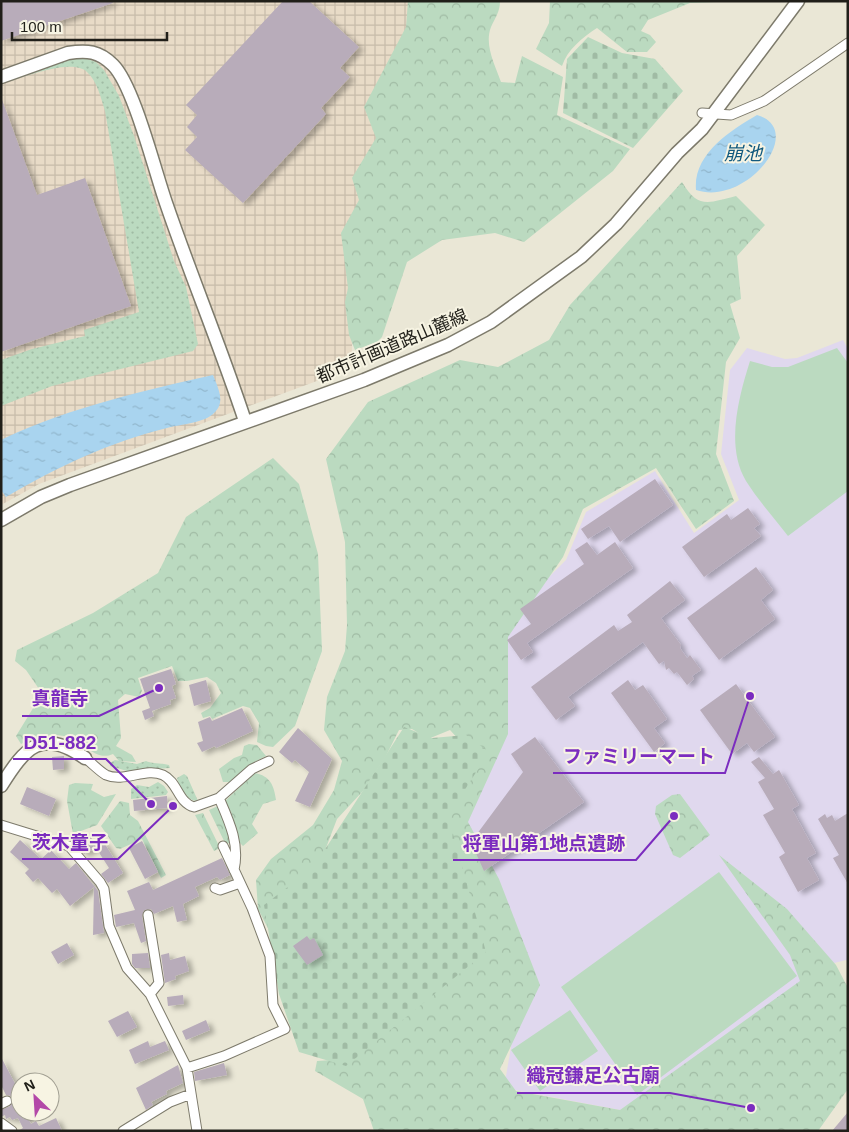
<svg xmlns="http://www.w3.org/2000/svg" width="849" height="1132" font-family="Helvetica,'Noto Sans JP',sans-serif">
  <defs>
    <pattern id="industrial-grid" width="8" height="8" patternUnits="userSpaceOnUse" patternTransform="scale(1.25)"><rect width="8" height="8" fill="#e8dbc7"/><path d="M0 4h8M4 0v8" fill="none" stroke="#c7bcaa"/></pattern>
    <pattern id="green-dots" width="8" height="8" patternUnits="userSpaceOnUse" patternTransform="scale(1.25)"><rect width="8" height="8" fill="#bbdac0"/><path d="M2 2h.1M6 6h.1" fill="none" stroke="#a0bba4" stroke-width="1.8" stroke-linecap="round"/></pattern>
    <pattern id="forest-crowns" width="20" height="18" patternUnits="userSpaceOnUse" patternTransform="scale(1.25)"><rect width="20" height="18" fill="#bbdac0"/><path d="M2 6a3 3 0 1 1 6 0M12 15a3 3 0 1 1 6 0" fill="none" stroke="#a0bba4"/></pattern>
    <pattern id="cemetery-stones" width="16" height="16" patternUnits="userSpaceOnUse" patternTransform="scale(1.25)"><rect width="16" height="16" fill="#bbdac0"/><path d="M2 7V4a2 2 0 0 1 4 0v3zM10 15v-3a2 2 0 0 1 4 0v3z" fill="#a0bba4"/></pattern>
    <pattern id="water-ripples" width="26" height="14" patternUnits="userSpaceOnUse" patternTransform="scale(1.25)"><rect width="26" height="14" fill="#a9d4ef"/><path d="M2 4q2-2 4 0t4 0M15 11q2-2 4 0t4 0" fill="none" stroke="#91b6cc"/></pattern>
    <filter id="shadow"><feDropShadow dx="5" dy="3" stdDeviation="2.5" flood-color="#0004"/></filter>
  </defs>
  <rect width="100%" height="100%" fill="#eae7d6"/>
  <path fill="url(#industrial-grid)" d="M1 1H434L352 267V368L39 484 1 505Z"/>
  <path fill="#e0d8ee" d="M843 340 848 349V962L846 960 834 963 646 1115 504 1088 524 970 458 820 499 627 566 560 586 512 655 471 694 533 739 500 721 454 730 370 747 348 785 359 797 358Z"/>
  <path fill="url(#green-dots)" d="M70 56 85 58 96 62 104 70 119 96 134 136 174 261 186 287 198 344 193 351 52 386 1 406V360L32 349 85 336 84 330 139 312 105 111C101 98 97 81 87 72 71 57 20 79 1 84V80Z
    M115 760 137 764 146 761C152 764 162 763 169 765L170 768 127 771 110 766V763Z
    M184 774 187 776 198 801C186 801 180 789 177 778Z
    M158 782 164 786 168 792 166 795 131 799V789L137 785 149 787Z"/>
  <path fill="url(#forest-crowns)" d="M408 1H500C500 12 495 18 491 27 484 45 495 65 501 82L515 83 522 56 563 77 557 115 630 149 613 171 524 242 495 233 442 240 407 262 382 337 377 342 355 350 349 335 345 302 348 288 341 233 359 200 352 178 376 138 364 107 406 27Z
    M550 1H742L690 3 648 20 641 31 650 35 656 42 647 52H627L597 28C583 37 567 50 562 66L536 49 549 23Z
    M682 182C698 209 708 203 736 196L765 225 737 256 741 299 730 304 740 338 726 362 716 454 734 501 696 529 656 468 583 509 563 557 508 637V734L468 822 499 879 540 985 500 1069 516 1091 620 1110 800 981 790 955 719 855 787 909 836 965 848 988V1089L818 1131H374L363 1099 315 1071 317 1061 347 1059 436 817 470 752 450 730 428 739 412 729 399 730 386 756 363 791 337 819 324 853 273 938 258 909 256 880 271 859 313 825 334 790 342 761 324 730 327 697 345 651 347 625 345 542 326 459 368 402 460 360 498 367 549 340 570 305Z
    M273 458 299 484 318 554 322 651 295 726 273 747 266 746 257 742 259 723 250 708 243 706 212 719 210 716 203 718 201 713 210 708 221 693 216 683 207 677 187 681H178L172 666 138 678 142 691 139 697 125 694 118 700 121 738 116 746 132 755 136 762 119 761 113 754C96 762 84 742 67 737 51 732 36 737 21 744L16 736 35 705 39 689 26 670 15 661 17 650 93 613 158 573 186 517Z
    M249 744 257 745 266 756 249 765 230 782H223L219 769 234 758 242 755 244 746Z
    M255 773C270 776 274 785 276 800L263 804 252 824 258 833 243 846 240 843 231 812 224 802Z
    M75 783 93 784 91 790 104 797 116 794 97 825 73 834 67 801 69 785Z
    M680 794 710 835 680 858 673 855 655 814 656 806 672 795Z
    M120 801 129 803 130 815 138 821 166 875 161 878 142 839 120 849 116 848 101 826Z
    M218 806 226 823 230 842 226 845 209 810Z
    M203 813 220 848 214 851 195 815Z"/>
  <path fill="url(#cemetery-stones)" d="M588 37 622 53 655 59 683 91 633 148 563 113 567 59Z
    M404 727 432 738 466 735 489 752 448 816 486 952 346 1066 299 1052 279 994 264 905 313 868Z"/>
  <path fill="#bbdac0" d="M837 348 848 363V491L788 536C774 518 758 500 746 481 725 446 739 396 750 361L772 367H788Z
    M719 872 797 976 637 1095 561 987Z
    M570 1010 598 1051 540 1091 511 1050Z"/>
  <path fill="url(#water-ripples)" d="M757 115C807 129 747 207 696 190 693 154 730 131 757 115Z
    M213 375C218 388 226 402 214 413 205 423 181 424 167 428 110 442 57 467 6 497L1 490V440L5 438C72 407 142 391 213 375Z"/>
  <path fill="#b8acba" filter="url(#shadow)" d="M1 1H112L113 3 1 41Z
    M283 1H309L359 47 340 68 350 77 321 108 326 114 243 203 185 150 197 137 187 127 197 115 186 105Z
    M1 97 37 195 85 178 131 306 1 352Z
    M655 479 673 505 620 542 609 526 588 539 581 529Z
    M748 508 760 524 754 528 761 536 704 577 682 547 727 514 731 520Z
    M587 542 597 555 615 542 633 568 527 643 533 652 521 660 507 640 531 624 520 609 584 564 575 550Z
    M756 567 773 590 761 600 775 619 719 660 687 618Z
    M670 581 685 600 661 618 681 645 680 648 687 658 690 655 701 670 692 676 694 679 687 685 677 672 674 674 669 668 666 670 664 661 659 664 643 642 568 697 575 706 556 720 531 687 614 625 618 631 632 622 627 615Z
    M171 669 176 684 172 686 176 698 170 700 171 704 152 711 154 716 145 720 142 711 150 708 140 679Z
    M206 680 211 701 194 706 189 685Z
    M628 680 635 690 643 685 667 719 654 728 665 743 654 752 611 693Z
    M736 684 775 737 754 752 747 743 732 754 700 710Z
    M242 708 253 731 216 748 215 746 202 752 197 743 203 741 198 722 210 717 212 721Z
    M298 728 332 759 310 807 295 801 309 772 295 760 292 763 279 752Z
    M535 737 584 802 484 871 471 842 523 772 511 754Z
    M64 756V769L53 770 52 757Z
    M759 757 773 774 779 770 799 805 792 809 816 853 807 858 819 880 798 892 779 857 785 853 763 815 774 809 758 782 765 778 751 762Z
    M27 787 56 799 49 816 20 804Z
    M167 796 168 808 134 811 133 800Z
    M848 813V884L833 858 839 855 818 819 825 814 827 818 832 815 835 821Z
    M82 834 85 840 91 837 96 846 103 841 123 873 108 883 101 874 109 868 96 848 84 854 80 849 74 838Z
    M20 840 41 859 51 850 69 869 76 863 98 891 104 933 93 935 94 887 70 906 57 889 52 893 38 878 33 882 25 873 29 869 10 852Z
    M142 841 158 872 145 879 129 848Z
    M222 858 230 875 220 880 217 877 195 887 199 896 183 904 187 920 177 922 173 906 154 914 151 909 144 910 142 916 146 941 141 943 134 923 116 927 114 915 135 910 127 891 149 882 153 890Z
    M307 936 310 940 314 938 323 955 307 965 293 946Z
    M67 943 74 955 58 964 51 952Z
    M148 953 150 968H135L132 964V954Z
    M169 953 170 960 185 956 189 971 175 976 176 979 165 983 161 955Z
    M183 995 184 1004 168 1006 167 997Z
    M128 1011 137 1027 117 1037 108 1021Z
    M206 1020 210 1030 186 1040 182 1031Z
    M148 1041 150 1047 165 1041 169 1050 135 1064 129 1050Z
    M1 1057 20 1093V1112H25L31 1124 36 1121 39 1126 56 1118 62 1131H18L23 1128 18 1118 12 1120 10 1117 6 1119 5 1115 1 1117V1110L10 1106 13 1101 11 1096 6 1095 1 1085Z
    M224 1063 227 1075 195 1081 194 1072Z
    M178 1065 183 1083 166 1091 167 1094 151 1102 153 1105 146 1110 136 1088Z
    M848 1112V1131H832Z"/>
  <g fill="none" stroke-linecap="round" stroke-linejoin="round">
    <defs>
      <path id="street" d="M702 113 731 115 764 101 848 43
        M85 758C92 763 99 771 106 775 124 783 146 767 163 775 178 782 178 803 194 807L219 798 252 769 269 761
        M219 798C229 821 240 844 234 870
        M1 825 69 846 100 882 104 889 109 926 127 968 150 994 187 1068 197 1131
        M215 888 220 890 240 883
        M148 915 159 983 150 994
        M187 1068 224 1056 285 1029 273 1005 270 956 252 908 223 846
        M1 1104 7 1101
        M1 1123 12 1131
        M123 1131 170 1102 191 1094"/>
      <path id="secondary" d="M1 77 68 53C87 50 99 51 113 65 134 86 155 172 166 203 191 276 221 348 245 421
        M1 520 41 497 70 485 364 380 448 345 491 322 581 257 616 224 677 153 702 129 798 1
        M1 786C25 748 41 727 85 758"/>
    </defs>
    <use href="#street" stroke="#7d7a6b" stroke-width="11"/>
    <use href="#secondary" stroke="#7d7a6b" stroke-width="15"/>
    <use href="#street" stroke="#fff" stroke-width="9"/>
    <use href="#secondary" stroke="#fff" stroke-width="12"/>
  </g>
  <g text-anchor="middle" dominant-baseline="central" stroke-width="4" stroke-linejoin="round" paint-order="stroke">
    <g font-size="18" fill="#201f19" stroke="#f7f4e3">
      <text transform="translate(392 346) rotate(-23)">都市計画道路山麓線</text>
    </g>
    <g font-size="19" font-style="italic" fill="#125a7e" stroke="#f7f4e3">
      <text x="743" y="153">崩池</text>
    </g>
  </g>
  <path fill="none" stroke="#7b2cbf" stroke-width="2" d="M159 688L99 716H22M151 804L106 759H13M750 696L725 773H553M173 806L118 859H22M674 816L636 860H453M751 1108L670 1093H517"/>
  <g fill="#7b2cbf" stroke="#f7f4e3" stroke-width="2">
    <circle cx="159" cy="688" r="5"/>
    <circle cx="151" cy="804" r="5"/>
    <circle cx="750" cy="696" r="5"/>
    <circle cx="173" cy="806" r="5"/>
    <circle cx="674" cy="816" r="5"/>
    <circle cx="751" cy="1108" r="5"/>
  </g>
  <g font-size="19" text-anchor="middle" font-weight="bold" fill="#7b2cbf" stroke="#f7f4e3" stroke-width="4" stroke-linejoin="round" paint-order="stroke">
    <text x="60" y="705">真龍寺</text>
    <text x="60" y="749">D51-882</text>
    <text x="639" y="763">ファミリーマート</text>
    <text x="70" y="849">茨木童子</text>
    <text x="544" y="850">将軍山第1地点遺跡</text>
    <text x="593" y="1082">織冠鎌足公古廟</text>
  </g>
  <rect width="849" height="1132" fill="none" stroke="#201f19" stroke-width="5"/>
  <g transform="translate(35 1097) rotate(335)"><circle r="24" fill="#f7f4e3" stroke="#a19f92"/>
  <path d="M0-4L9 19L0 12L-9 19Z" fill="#b348a8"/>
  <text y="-8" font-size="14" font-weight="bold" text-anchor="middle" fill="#201f19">N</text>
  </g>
  <path d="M12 32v8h155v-8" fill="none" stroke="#201f19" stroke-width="2.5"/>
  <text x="20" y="32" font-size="15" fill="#201f19" stroke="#f7f4e3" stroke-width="4" paint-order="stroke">100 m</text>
</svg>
